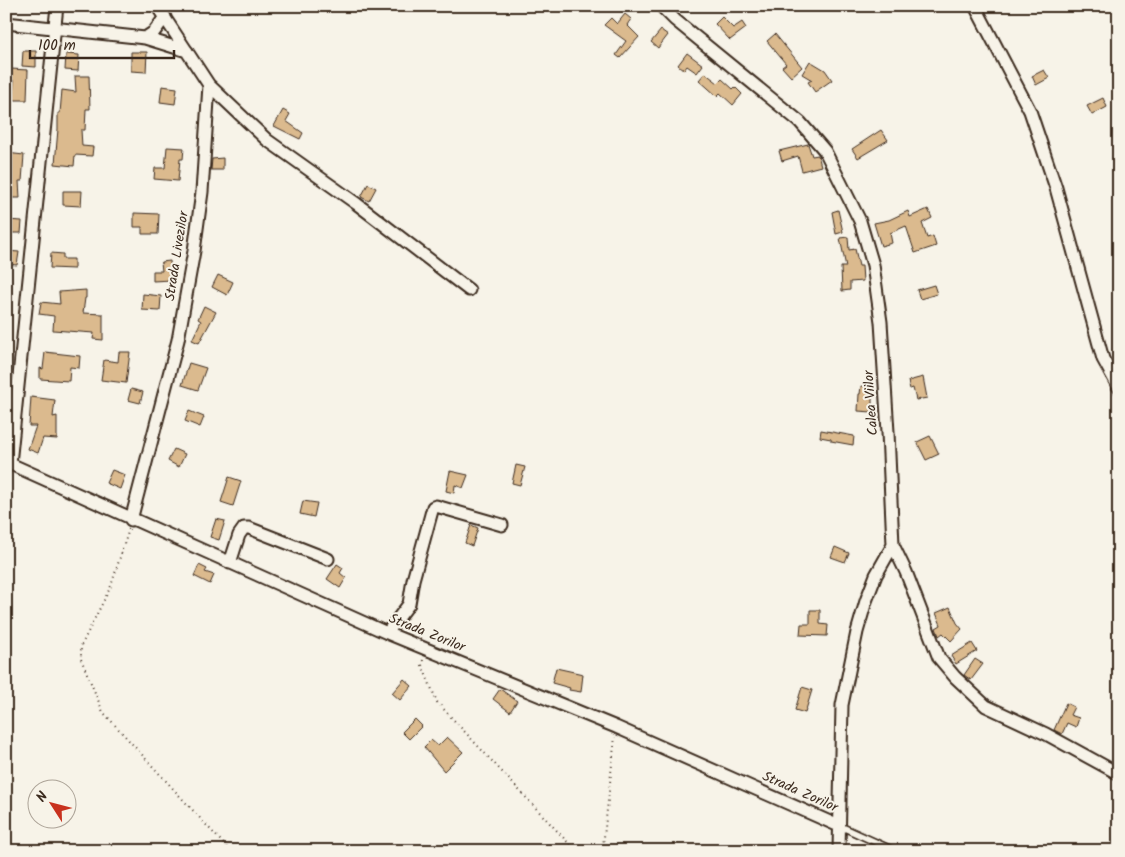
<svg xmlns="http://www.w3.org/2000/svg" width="1125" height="857" font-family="Kalam,sans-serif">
  <rect width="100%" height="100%" fill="#f7f3e8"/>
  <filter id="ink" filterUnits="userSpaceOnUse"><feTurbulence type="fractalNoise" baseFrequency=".02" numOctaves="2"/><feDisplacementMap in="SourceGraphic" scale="10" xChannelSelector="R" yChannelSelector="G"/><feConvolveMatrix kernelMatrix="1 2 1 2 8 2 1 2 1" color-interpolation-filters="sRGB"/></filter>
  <g filter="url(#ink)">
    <path fill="#dbba8e" stroke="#3b2a1e" d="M625 14 631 19 627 25 639 37 620 58 616 55 626 41 604 25 611 18 617 24Z
      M722 17 733 28 742 22 746 28 730 40 715 24Z
      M661 30 668 35 658 48 651 42Z
      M775 34 802 67 791 77 782 67 786 64 767 41Z
      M23 51H36V67L22 66Z
      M131 52H147L146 72 131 71Z
      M687 53 703 65 697 73 687 66 684 70 678 65Z
      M66 54 79 55 78 71 65 70Z
      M810 61 825 70 832 80 815 92 808 82 812 80 802 74Z
      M11 69 28 70 27 100H13L14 81H10Z
      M1044 70 1049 78 1036 85 1032 76Z
      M705 73 718 83 722 79 733 89 735 87 742 94 733 105 720 93 717 96 699 80Z
      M75 76H89L90 109H86L85 130H81L82 146 93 147 92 156 75 155 74 166 55 164 58 129V113H60L62 90 76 92Z
      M162 86 177 88 175 104 160 102Z
      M1103 98 1107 107 1092 115 1087 106Z
      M283 110 290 114 286 121 303 133 300 139 274 126Z
      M881 130 888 140 858 158 852 149Z
      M808 144 812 156 818 155 821 166 802 171 798 156 782 161 779 151Z
      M167 147 184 148 183 159H180L178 181 154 179 155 168H165Z
      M6 153 24 155 22 181H19L20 198H6Z
      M223 158V170H211L212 159Z
      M368 184 376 188 369 201 361 197Z
      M63 191H82L81 206 63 205Z
      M928 209 932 218 922 223 927 238 933 236 936 246 915 253 906 226 890 233 892 243 881 246 874 223 889 220 908 211 910 217Z
      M838 210 843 232 836 234 832 212Z
      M134 213 159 214 158 234H142V227H134Z
      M6 220 22 221 21 233H6Z
      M848 237 849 250 855 249 859 266H862L863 281 850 282V290L842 291 841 267H846L840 238Z
      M6 251 19 252 17 265 6 264Z
      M51 253 63 254V259H74V269L50 268Z
      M170 261 171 280 153 281V271H162L161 262Z
      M218 275 233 282 227 295 212 287Z
      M934 285 937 294 920 299 917 290Z
      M86 290V298H85L83 313 103 314V340L93 339 94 333 53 330 54 316 39 314 41 302 60 304 59 292Z
      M143 294 161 296 160 311 142 310Z
      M204 306 216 312 199 343 192 340 201 321 198 319Z
      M45 352 80 356 79 368 70 367 69 381 40 379V368L43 369Z
      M119 352H130L126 383 101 380 104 360 118 362Z
      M189 363 206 368 198 390 182 385Z
      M923 377 927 398 916 400 913 388 910 389 908 381Z
      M861 386 872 387V412L858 411 859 394H860Z
      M131 389 143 392 140 403 128 400Z
      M31 397 55 400 53 417 57 416V439L43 438 38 453 28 449 36 426H29Z
      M189 411 204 417 200 427 185 421Z
      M821 430 854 436 853 445 831 441V439L820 437Z
      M930 436 939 454 926 460 917 442Z
      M174 449 185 454 179 467 168 461Z
      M516 465 525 467 520 485 512 483Z
      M112 470 125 475 120 489 106 483Z
      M450 471 468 475 463 488 455 485 454 493 446 491Z
      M229 477 241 481 233 506 221 502Z
      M303 501 317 503 314 517 300 514Z
      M216 519 225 521 219 540 210 537Z
      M471 525 478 528 472 546 465 543Z
      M835 547 849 553 845 562 831 557Z
      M337 564 343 568 340 573 346 578 340 588 327 579Z
      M199 565 207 569 205 572 214 575 210 584 194 576Z
      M950 607 957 623 962 629 951 641 943 633 939 636 936 628 941 625 936 613Z
      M810 610H820V624L828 625 827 636 800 635 801 624H810Z
      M972 643 977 651 956 664 951 656Z
      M975 659 983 664 971 680 964 675Z
      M556 668 583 674 581 692 569 690 570 688 552 683Z
      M404 679 412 686 400 700 392 693Z
      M802 687 812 690 805 713 795 710Z
      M500 689 517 701 510 712 493 699Z
      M1066 703 1074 707 1070 715 1079 718 1076 727 1067 723 1062 734 1054 730Z
      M415 719 422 726 409 739 402 732Z
      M447 737 463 752 444 771 424 747 431 740 438 746Z"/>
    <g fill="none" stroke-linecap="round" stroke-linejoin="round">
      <defs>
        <path id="service" d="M840 826 895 851"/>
        <path id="minor" d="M661 6 675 20 800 122 825 151 860 221 873 265 881 322 888 432 893 545 906 572 939 658 955 677 986 706 1046 734 1119 774
          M975 6 1030 111 1056 188 1103 359 1119 388
          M6 23 145 38 187 51
          M145 38 154 32 165 17
          M209 85 267 140 357 204 469 290
          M6 462 387 633 616 727 839 826
          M10 464 57 6
          M131 520 178 340 194 251 202 192 209 85 157 6
          M230 563 239 535 244 528H249L328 559
          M387 633 409 604 413 580 433 507 436 506 502 525
          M839 851 842 705 857 632 866 601 876 575 893 545"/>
      </defs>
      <use href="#service" stroke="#3b2a1e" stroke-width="9"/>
      <use href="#minor" stroke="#3b2a1e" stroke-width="15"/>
      <path stroke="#3b2a1e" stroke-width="2" stroke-dasharray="1 4" stroke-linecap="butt" d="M129 529 111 586 81 646V659L103 712 230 851
        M423 660 422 665 437 702 573 848 580 851
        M601 851 603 846 615 737"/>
      <use href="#service" stroke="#f7f3e8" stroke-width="5.5"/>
      <use href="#minor" stroke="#f7f3e8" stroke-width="11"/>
    </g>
  </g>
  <g text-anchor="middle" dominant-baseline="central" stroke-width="4" stroke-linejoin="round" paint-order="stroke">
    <g font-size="14" fill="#3b2a1e" stroke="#f7f3e8">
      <text transform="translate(177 256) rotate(-81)">Strada Livezilor</text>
      <text transform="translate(871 403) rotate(-94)">Calea Viilor</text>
      <text transform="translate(427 633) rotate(22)">Strada Zorilor</text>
      <text transform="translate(800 792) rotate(24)">Strada Zorilor</text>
    </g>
  </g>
  <rect width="1125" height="857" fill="none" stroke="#f7f3e8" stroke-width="25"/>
  <rect x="12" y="12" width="1100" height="832" fill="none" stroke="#3b2a1e" stroke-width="2" filter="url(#ink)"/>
  <g transform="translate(52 804) rotate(306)"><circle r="24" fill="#f7f3e8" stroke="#aca397"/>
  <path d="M0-4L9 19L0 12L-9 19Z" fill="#c8321e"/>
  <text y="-8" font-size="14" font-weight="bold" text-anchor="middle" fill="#3b2a1e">N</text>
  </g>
  <path d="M30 50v8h144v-8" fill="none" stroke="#3b2a1e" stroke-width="2.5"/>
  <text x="38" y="50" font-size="15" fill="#3b2a1e" stroke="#f7f3e8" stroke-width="4" paint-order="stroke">100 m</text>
</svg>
